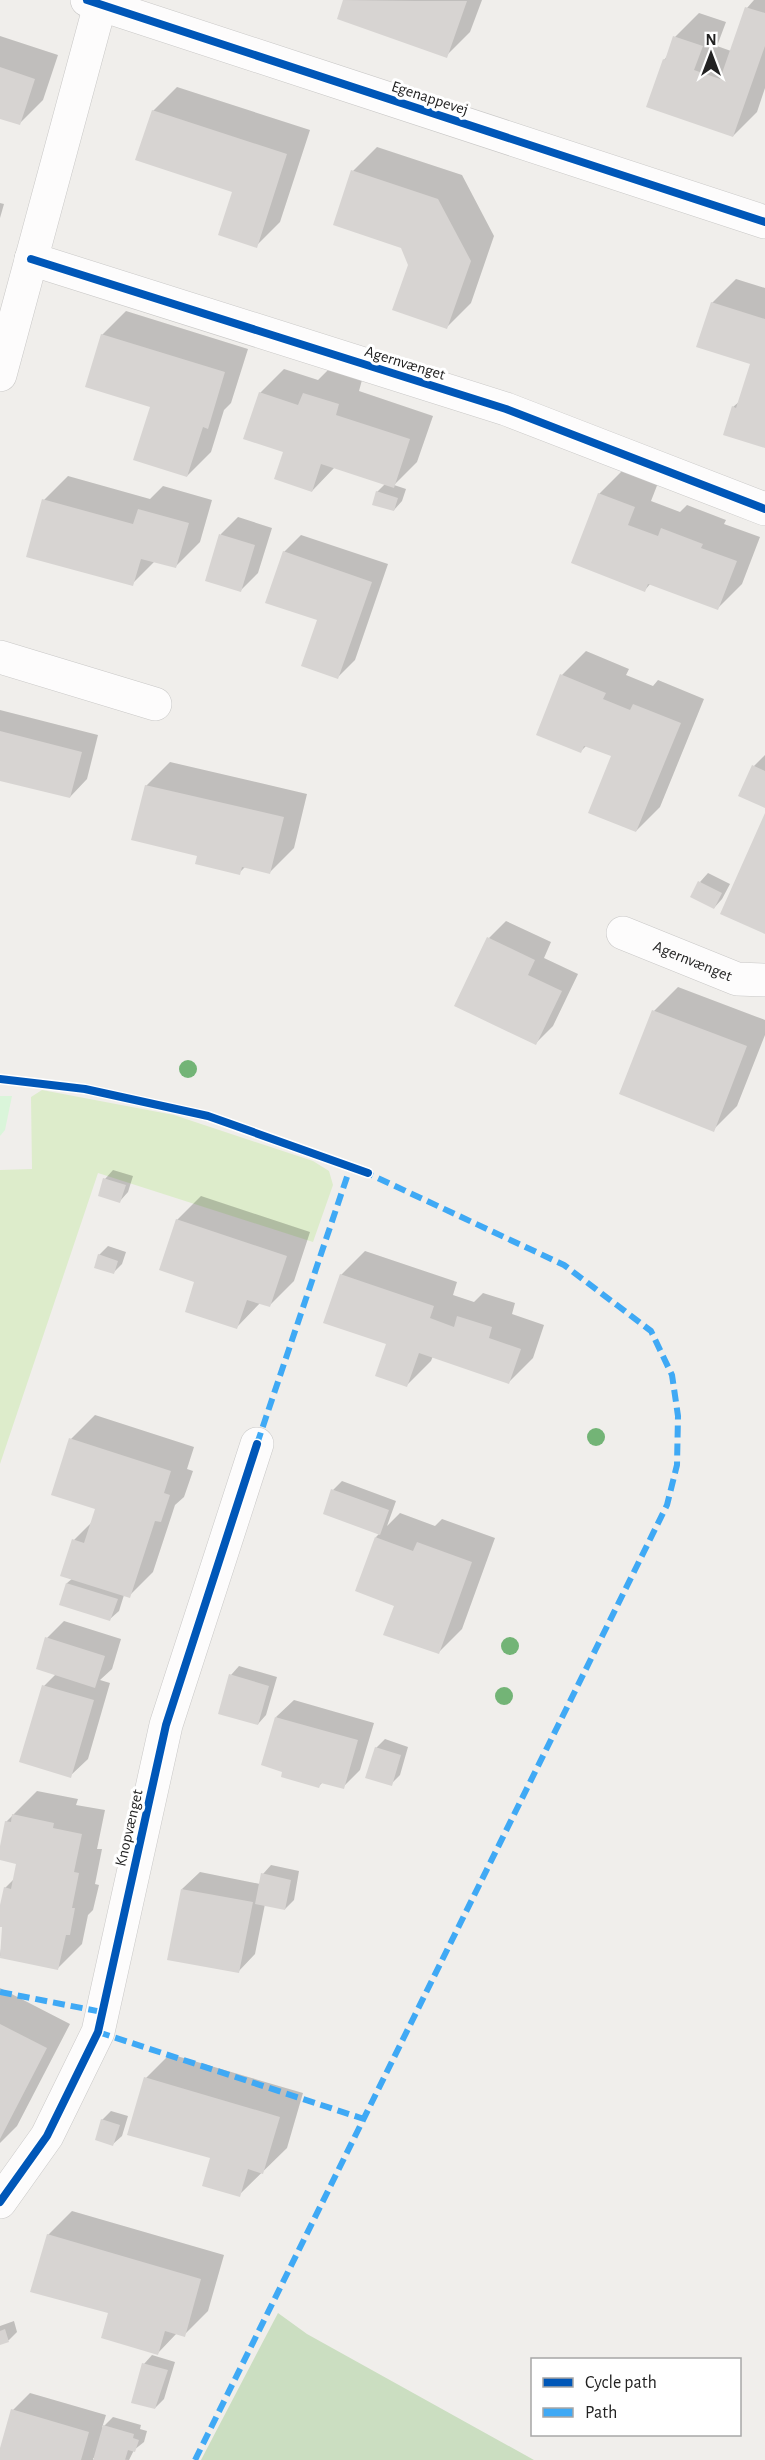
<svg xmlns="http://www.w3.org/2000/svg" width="765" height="2460" font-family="'Alegreya Sans',sans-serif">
  <rect width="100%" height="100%" fill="#f0eeeb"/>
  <path fill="#ddeccb" d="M42 1090 174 1115 313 1161 329 1171 333 1185 313 1242 98 1173 0 1464V1170L32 1169 31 1097Z"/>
  <path fill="#cbdec1" d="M278 2313 307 2334 534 2460H201Z"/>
  <path fill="#daf5da" d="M0 1096H12L5 1130 0 1136Z"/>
  <path fill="#0003" d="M345 0H482L470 32 446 56 338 18Z
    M754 0H765V88L757 112 733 136 664 60 668 55 675 37 699 13 726 22 717 46 731 51 747 8Z
    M0 36 58 55 43 100 19 124 0 117Z
    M177 87 310 130 280 222 256 246 234 191 153 111Z
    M377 147 462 175 494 236 471 303 447 327 409 265 402 247 353 171Z
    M0 203 4 204 0 218Z
    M736 279 765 288V447L733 407 740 401 752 363 712 303Z
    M126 311 248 349 231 403 224 410 211 452 187 476 152 406 102 335Z
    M284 369 318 380 328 370 362 380 359 391 433 416 417 462 394 485 406 489 402 501 394 510 377 492 386 483 335 467 312 491 285 451 260 393Z
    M623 470 658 483 651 501 680 512 687 505 726 520 724 524 760 537 742 584 718 608 651 583 645 590 599 494Z
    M68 476 150 499 163 486 212 500 200 542 176 566 155 561 132 584 44 500Z
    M238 517 272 528 258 573 241 590 207 580 221 534Z
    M301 535 388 564 355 660 338 677 319 619 284 552Z
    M586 651 629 669 626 675 653 686 658 680 704 699 660 807 636 831 613 756 587 745 581 751 562 675Z
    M0 710 98 735 87 779 70 797 0 780Z
    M765 755V806L754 766Z
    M170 762 307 794 294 848 270 872 246 866 239 873 199 855 146 786Z
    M708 873 730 884 722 899 714 908 700 882Z
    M506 921 551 942 544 958 578 974 553 1026 536 1043 489 938Z
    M678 987 765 1020V1035L737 1106 713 1130 621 1094 654 1011Z
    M113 1170 133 1176 128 1192 120 1201 105 1179Z
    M201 1196 310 1232 294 1281 270 1305 261 1302 237 1327 196 1281 177 1220Z
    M108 1246 126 1252 122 1264 113 1273 99 1255Z
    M365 1251 457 1282 453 1295 474 1302 483 1293 515 1303 512 1314 544 1325 533 1358 509 1382 433 1356 431 1361 407 1385 388 1343 341 1275Z
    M95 1415 194 1447 187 1469 193 1471 184 1497 175 1505 153 1572 129 1596 124 1595 119 1611 110 1619 61 1604 67 1583 73 1578 74 1540 93 1521 97 1508 71 1439Z
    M342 1481 396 1501 387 1526 400 1513 435 1526 442 1519 495 1538 462 1629 438 1653 396 1605 376 1537 380 1533 333 1490Z
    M64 1621 121 1639 112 1669 100 1680 110 1683 88 1759 70 1776 44 1686 56 1674 47 1638Z
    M239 1666 277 1677 266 1715 258 1724 231 1675Z
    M294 1700 374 1723 360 1770 343 1787 323 1782 319 1786 276 1717Z
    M385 1739 408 1747 400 1775 391 1784 376 1748Z
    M37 1791 78 1799 76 1805 105 1810 97 1849H102L95 1884 99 1885 93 1910 88 1915 82 1944 58 1968 0 1956 4 1926 0 1925V1912L5 1888 14 1879 17 1862 0 1859 6 1822Z
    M271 1865 299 1871 294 1900 285 1909 265 1904 255 1954 238 1972 182 1889 200 1872 260 1884 263 1874Z
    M0 1988 70 2024 17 2126 0 2143Z
    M170 2054 303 2093 287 2148 239 2195 212 2157 146 2078Z
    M111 2111 128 2116 122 2136 113 2144 102 2120Z
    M72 2211 224 2255 208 2311 184 2335 177 2333 158 2353 110 2312 48 2235Z
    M14 2321 17 2332 9 2340 0 2343V2326Z
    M152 2355 175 2362 164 2399 155 2408 144 2364Z
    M30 2393 106 2415 102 2428 113 2417 141 2425 140 2429 147 2431 144 2442 134 2450 129 2460 93 2458V2460H0L13 2410Z"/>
  <path fill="#d7d4d2" d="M343 0 415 1H467L447 58 337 19Z
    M745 7 765 13V46L733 137 646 107 663 59 665 60 673 36 703 46 694 70 720 79Z
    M0 67 35 79 20 125 0 119Z
    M152 110 287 154 257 248 218 235 232 192 135 160Z
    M351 170 438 199 471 261 447 329 392 310 408 265 401 248 333 225Z
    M711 302 765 319V448L723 435 732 406 736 408 750 364 696 347Z
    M101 334 225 372 208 429 203 427 187 477 133 460 150 407 85 387Z
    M259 392 298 405 303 393 339 404 336 415 410 439 394 488 321 464 312 492 274 479 283 452 243 439Z
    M376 491 398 498 394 511 372 505Z
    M598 493 635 507 628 525 658 536 661 528 703 544 701 548 737 561 718 610 648 584 645 592 571 563Z
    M42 499 133 524 138 509 189 523 176 568 141 559 133 586 26 557Z
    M219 534 255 545 241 592 205 581Z
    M283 551 372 582 338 679 301 666 317 620 265 603Z
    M560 674 606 693 603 699 630 710 633 704 681 723 636 832 588 813 611 756 584 746 581 753 536 735Z
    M0 731 82 752 70 798 0 781Z
    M752 765 765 771V808L738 796Z
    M145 785 284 817 270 874 242 867 240 875 195 864 197 856 131 840Z
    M765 813V934L720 914Z
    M698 881 722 893 714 909 690 897Z
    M487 937 535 960 528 975 562 991 536 1045 454 1006Z
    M652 1010 747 1046 714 1132 619 1094Z
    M103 1178 126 1185 120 1203 98 1196Z
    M176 1219 287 1256 270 1307 247 1300 237 1329 185 1312 194 1282 159 1270Z
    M98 1254 118 1261 114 1274 94 1268Z
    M340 1274 434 1306 430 1318 454 1327 457 1316 492 1327 489 1338 521 1349 509 1384 419 1353 407 1387 375 1376 386 1344 323 1323Z
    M69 1438 171 1471 164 1493 170 1495 161 1522 155 1521 130 1598 60 1576 72 1539 84 1543 95 1509 51 1495Z
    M331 1489 389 1510 380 1535 323 1514Z
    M375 1537 413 1551 417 1542 472 1562 439 1654 383 1635 394 1606 355 1591Z
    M66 1583 118 1599 110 1621 59 1605Z
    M45 1637 105 1656 95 1688 36 1669Z
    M229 1674 269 1686 258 1725 218 1714Z
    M42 1685 94 1700 71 1778 19 1762Z
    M275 1717 358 1740 344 1789 321 1783 319 1788 281 1777 282 1772 261 1765Z
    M375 1747 401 1755 392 1786 365 1778Z
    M12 1814 54 1823 53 1828 82 1834 74 1872 79 1873 72 1908H75L70 1935H66L58 1970 0 1958 2 1927H0V1905L4 1887 11 1889 16 1864 0 1860V1846L5 1821 11 1822Z
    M261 1873 291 1880 285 1910 255 1904Z
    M181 1889 253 1902 239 1973 167 1960Z
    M0 2024 47 2048 0 2139Z
    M144 2077 280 2117 263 2174 248 2169 240 2197 202 2186 210 2158 127 2135Z
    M101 2119 120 2125 113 2146 95 2140Z
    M47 2234 201 2279 185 2337 165 2331 158 2355 101 2338 108 2313 30 2292Z
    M5 2329 9 2342 0 2345V2331Z
    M142 2363 168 2370 155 2409 131 2403Z
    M11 2409 89 2432 81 2460H0V2448Z
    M103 2425 134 2434 133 2438 139 2440 135 2452 128 2450 125 2460H93Z"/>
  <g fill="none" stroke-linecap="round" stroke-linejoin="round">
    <defs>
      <g id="minor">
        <path d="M87 0 765 222"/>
        <path d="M31 259 506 409 765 509"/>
        <path d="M0 375 100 5"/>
        <path d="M0 657 155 704"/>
        <path id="s1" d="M623 933 737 979 765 980"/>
        <path d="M0 2202 47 2136 98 2032 166 1725 257 1444"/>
      </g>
    </defs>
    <use href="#minor" stroke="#c9c8c7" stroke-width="34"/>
    <use href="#minor" stroke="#fdfcfc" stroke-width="33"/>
    <path stroke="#3fa9f5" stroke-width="6" stroke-dasharray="12 6" stroke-linecap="butt" d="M257 1444 351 1165
      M0 1992 102 2012
      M98 2032 364 2119
      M195 2460 667 1505 677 1465 678 1416 672 1375 651 1331 564 1265 365 1172"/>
    <defs>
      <path id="cycleway" d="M87 0 765 222
        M31 259 506 409 765 509
        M0 1079 85 1089 208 1116 368 1173
        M0 2202 47 2136 98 2032 166 1725 257 1444"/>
    </defs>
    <use href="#cycleway" stroke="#fff" stroke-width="11"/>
    <use href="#cycleway" stroke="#0057b8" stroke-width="8"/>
  </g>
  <g fill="#73b476">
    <circle cx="188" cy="1069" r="9"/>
    <circle cx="596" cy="1437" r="9"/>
    <circle cx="510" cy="1646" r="9"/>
    <circle cx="504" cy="1696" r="9"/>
  </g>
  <g text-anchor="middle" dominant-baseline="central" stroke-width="6" stroke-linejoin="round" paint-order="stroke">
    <g font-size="16" fill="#222" stroke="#fff">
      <text transform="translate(430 98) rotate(18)">Egenappevej</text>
      <text transform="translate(405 363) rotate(17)">Agernvænget</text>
      <text stroke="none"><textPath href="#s1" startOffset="75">Agernvænget</textPath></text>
      <text transform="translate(129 1828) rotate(-77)">Knopvænget</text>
    </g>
  </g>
  <rect x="531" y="2358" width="210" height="78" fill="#ffffff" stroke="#a7a7a7" stroke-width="1.5"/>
  <rect x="543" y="2378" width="30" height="9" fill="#0057b8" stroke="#a7a7a7" stroke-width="1.5"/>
  <text x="585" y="2388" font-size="18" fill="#222222">Cycle path</text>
  <rect x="543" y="2408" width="30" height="9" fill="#3fa9f5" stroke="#a7a7a7" stroke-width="1.5"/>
  <text x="585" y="2418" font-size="18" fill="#222222">Path</text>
  <g transform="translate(711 54)" stroke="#ffffff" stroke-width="4.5" paint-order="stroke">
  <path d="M0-4.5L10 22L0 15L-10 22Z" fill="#222222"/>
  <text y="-9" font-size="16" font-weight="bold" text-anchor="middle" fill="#222222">N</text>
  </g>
</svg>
